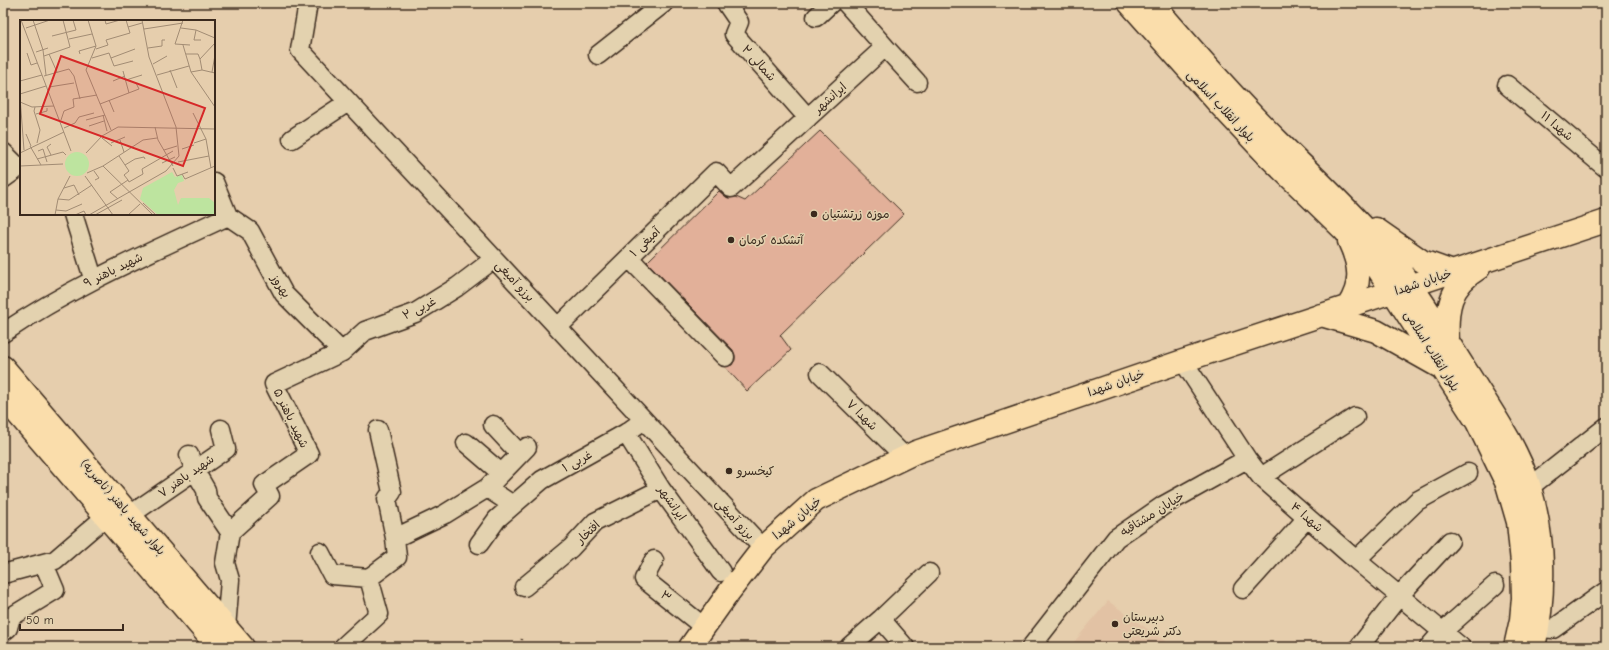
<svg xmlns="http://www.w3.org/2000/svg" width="1609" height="650" font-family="'Comic Neue','Playpen Sans Arabic',sans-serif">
  <rect width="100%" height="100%" fill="#e6cead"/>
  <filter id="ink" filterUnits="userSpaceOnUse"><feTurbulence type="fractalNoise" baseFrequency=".025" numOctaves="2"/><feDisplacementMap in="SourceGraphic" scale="8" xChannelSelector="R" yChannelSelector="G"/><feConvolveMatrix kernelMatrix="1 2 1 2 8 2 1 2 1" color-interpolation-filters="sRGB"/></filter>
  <g filter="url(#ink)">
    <path fill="#e2c2a4" d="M1108 601 1173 647H1070Z"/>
    <path fill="#e2b099" stroke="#3b2a1e" d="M820 131 904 214 780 335 791 350 747 391 725 367 732 365 735 360V355L733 350 647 262 719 191 728 198 736 197 745 201Z"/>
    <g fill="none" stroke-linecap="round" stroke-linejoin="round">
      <defs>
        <path id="minor" d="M308 3 300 50 763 548
          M726 3 739 22 734 34 808 118
          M816 17 831 3
          M885 47 917 82
          M598 55 664 3
          M1507 85 1606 168
          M292 139 348 102
          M3 152 19 168
          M3 179 21 166
          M214 182 228 216
          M73 214 93 278
          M228 216 250 231 284 294 342 352
          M629 258 725 357
          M558 327 716 172 731 188 885 47 846 3
          M3 333C74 285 151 252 228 216
          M1183 361 1247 459 1261 477 1356 560 1461 647
          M820 373 905 457
          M493 425 520 454
          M378 430 392 492 387 499 395 538
          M626 433 661 489 721 572
          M466 443 501 473
          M189 455 195 471 206 490 207 498 230 532
          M1261 477 1355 417
          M1530 487 1606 427
          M487 488 513 505
          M130 515 226 449 221 429
          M479 544 497 519 542 480 626 433 644 420
          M320 552 332 575 369 578
          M654 560 644 579 704 627
          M1356 560 1417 501 1468 473
          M3 574 55 560 105 517
          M524 587 571 548 595 522 661 489
          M1243 589 1307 518
          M881 619 905 647
          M226 628 230 580 225 563 230 532 270 496 264 485 309 454 274 384 342 352 365 331 415 313 457 287 494 259
          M1539 628 1553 629 1606 591
          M3 632 8 628 11 617 55 590 44 564
          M343 647 379 614 369 578 397 557 395 538 445 514 487 488 527 447
          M849 647 881 619 929 573
          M1031 647 1116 538 1164 505 1247 459
          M1359 647 1399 596 1450 541
          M1429 647 1442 632 1495 585"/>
        <path id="major" d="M1129 3 1219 104 1266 154 1343 229 1376 266 1477 422 1507 484 1518 522 1522 563 1523 598 1521 620 1515 647
          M1152 3C1193 50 1234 98 1279 142 1316 179 1354 214 1388 254 1418 292 1443 334 1469 375 1491 410 1518 448 1530 488 1545 539 1546 595 1534 647
          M1376 229 1422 261 1453 272
          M1348 306C1363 283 1360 265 1349 241
          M1321 315 1376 331 1440 367
          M1448 342C1446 309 1449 286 1479 268
          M3 367 243 647
          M3 397 218 647
          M690 647 729 592 763 548 816 500 916 452 1183 361 1606 221"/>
      </defs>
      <use href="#minor" stroke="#3b2a1e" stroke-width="21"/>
      <use href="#major" stroke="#3b2a1e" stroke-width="25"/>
      <path stroke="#3b2a1e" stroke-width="2.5" stroke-dasharray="4 3" stroke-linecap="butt" d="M521 647 522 639"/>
      <use href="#minor" stroke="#e3d2af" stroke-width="18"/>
      <use href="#major" stroke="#faddab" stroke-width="22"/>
    </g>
  </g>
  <g fill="#3b2a1e" stroke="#e3d2af" stroke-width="1.5">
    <circle cx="814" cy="214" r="4"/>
    <circle cx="731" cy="240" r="4"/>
    <circle cx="729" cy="471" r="4"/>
    <circle cx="1115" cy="624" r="4"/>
  </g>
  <g text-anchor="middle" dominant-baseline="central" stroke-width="3" stroke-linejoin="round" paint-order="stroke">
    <g font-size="12" fill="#3b2a1e" stroke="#e3d2af">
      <text transform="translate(759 63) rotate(48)">۲ شمالی</text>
      <text transform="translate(830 98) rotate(-42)">ایرانشهر</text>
      <text transform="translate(1221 106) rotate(47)">بلوار انقلاب اسلامی</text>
      <text transform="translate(1557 126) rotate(40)">شهدا ۱۱</text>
      <text transform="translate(645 242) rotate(-44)">آمیغی ۱</text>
      <text transform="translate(113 270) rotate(-26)">شهید باهنر ۹</text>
      <text transform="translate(515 281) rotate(47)">برزو آمیغی</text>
      <text transform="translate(1423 282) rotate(-18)">خیابان شهدا</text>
      <text transform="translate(281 286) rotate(57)">بهروز</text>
      <text transform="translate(419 308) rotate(-27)">۲ غربی</text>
      <text transform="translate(1432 351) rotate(58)">بلوار انقلاب اسلامی</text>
      <text transform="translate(1116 383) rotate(-19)">خیابان شهدا</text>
      <text transform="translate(862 415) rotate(45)">شهدا ۷</text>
      <text transform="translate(291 418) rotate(64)">شهید باهنر ۵</text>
      <text transform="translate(577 461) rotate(-29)">۱ غربی</text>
      <text transform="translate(186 476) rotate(-35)">شهید باهنر ۷</text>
      <text transform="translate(672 503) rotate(55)">ایرانشهر</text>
      <text transform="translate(123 507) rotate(49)">بلوار شهید باهنر (ناصریه)</text>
      <text transform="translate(1152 514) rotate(-32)">خیابان مشتاقیه</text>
      <text transform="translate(1307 517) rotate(41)">شهدا ۴</text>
      <text transform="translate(797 518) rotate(-40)">خیابان شهدا</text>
      <text transform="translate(735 519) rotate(47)">برزو آمیغی</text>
      <text transform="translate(588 532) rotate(-43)">افتخار</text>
      <text transform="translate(666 596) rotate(38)">۳</text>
    </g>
    <g font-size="12" fill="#3b2a1e" stroke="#e3d2af" text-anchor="start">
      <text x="822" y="214">موزه زرتشتیان</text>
      <text x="739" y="240">آتشکده کرمان</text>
      <text x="737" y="471">کیخسرو</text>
      <text x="1123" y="617">دبیرستان<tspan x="1123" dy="14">دکتر شریعتی</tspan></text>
    </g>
  </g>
  <g transform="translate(20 20)">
    <rect width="195" height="195" fill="#e6cead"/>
    <path d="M45 144a12 12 0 1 1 24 0a12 12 0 1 1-24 0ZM152 152 155 157 162 155 164 161 158 163 154 170 158 185 161 178H189L195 183V195H138L120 179 123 168Z" fill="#bde49f"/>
    <path fill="none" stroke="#a28c74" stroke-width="1" d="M1 0 51 131M13 0 23 30 26 55M68 0 76 26 66 50 91 110M85 0 86 4 100 0M163 0 155 24 170 25M108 7 122 3M6 8 30 0M161 8 176 10 195 18M124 9 163 3M176 10 174 20H181M32 16 56 10 53 0M49 19 72 14M163 25 171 52 195 87M128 28 142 26V20H145M76 29 88 25 86 20 110 13 106 0M16 32 28 28M7 33 11 45 17 43M29 34 37 52M60 34 59 31 76 26M166 34H178L180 39 182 50 171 52M24 36 50 27 43 0M72 38 89 33 94 46 113 41M91 38 115 29M180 39 195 23M133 44 147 36M150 50 157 68M182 50 195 53M103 51 109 73M192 52 195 35M137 55 169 46M24 56 49 49 54 56 60 79M106 60 122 55M0 61 22 55M93 61 105 56M29 67 54 63M0 74 26 66M0 77 4 130M89 80 94 92M0 82 12 87 34 86M80 84 119 69 116 63M15 87 14 91 20 110 17 123M173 93 186 119 191 148M16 94 27 91V88M83 95 87 111M41 100 44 91 54 87 53 79 77 75M66 100 85 95M69 106 84 101M135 107 138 120 153 146M44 108 55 103 59 97 74 93M6 114 11 126M82 118 92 126M100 120 104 132M91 123 105 117M174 123 186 119M10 126 21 145M162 129 174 125M144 130 157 126M18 131 23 129 27 142M0 133 44 112M66 133 82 116 98 107 195 109M31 135 27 127 31 124M17 139 43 132 46 135M158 142 189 136M142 143 155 137M105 145 115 139 124 137 125 139M0 146 43 144M83 146 123 120 137 118M153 148 157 156 168 152M74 151 79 158 75 160M67 153 83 146 133 195M162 154 165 159 195 146M65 156 93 195M108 160 109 162 123 154 122 149 153 131M44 168 54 165 59 175M38 179 49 180 72 165M98 179 90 172 108 160 104 155 109 151 99 136M123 183 136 195M36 190 46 191 62 184M35 195 38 179 50 156M55 195 64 191 66 195M69 195 146 151 159 136 156 107 129 37 122 0M75 195 102 180M108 195 120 184"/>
    <path fill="#d62828" fill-opacity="0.15" stroke="#d62828" stroke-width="2" d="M41 36 185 88 163 146 20 94Z"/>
    <rect width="195" height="195" fill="none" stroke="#3b2a1e" stroke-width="2"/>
  </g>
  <rect width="1609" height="650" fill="none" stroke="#e3d2af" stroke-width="16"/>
  <rect x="8" y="8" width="1593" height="634" fill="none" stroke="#3b2a1e" stroke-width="1.5" filter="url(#ink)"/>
  <path d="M20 624v6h103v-6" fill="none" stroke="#3b2a1e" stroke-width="2"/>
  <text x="26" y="624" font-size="12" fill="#3b2a1e" stroke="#e3d2af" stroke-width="3" paint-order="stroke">50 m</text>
</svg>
